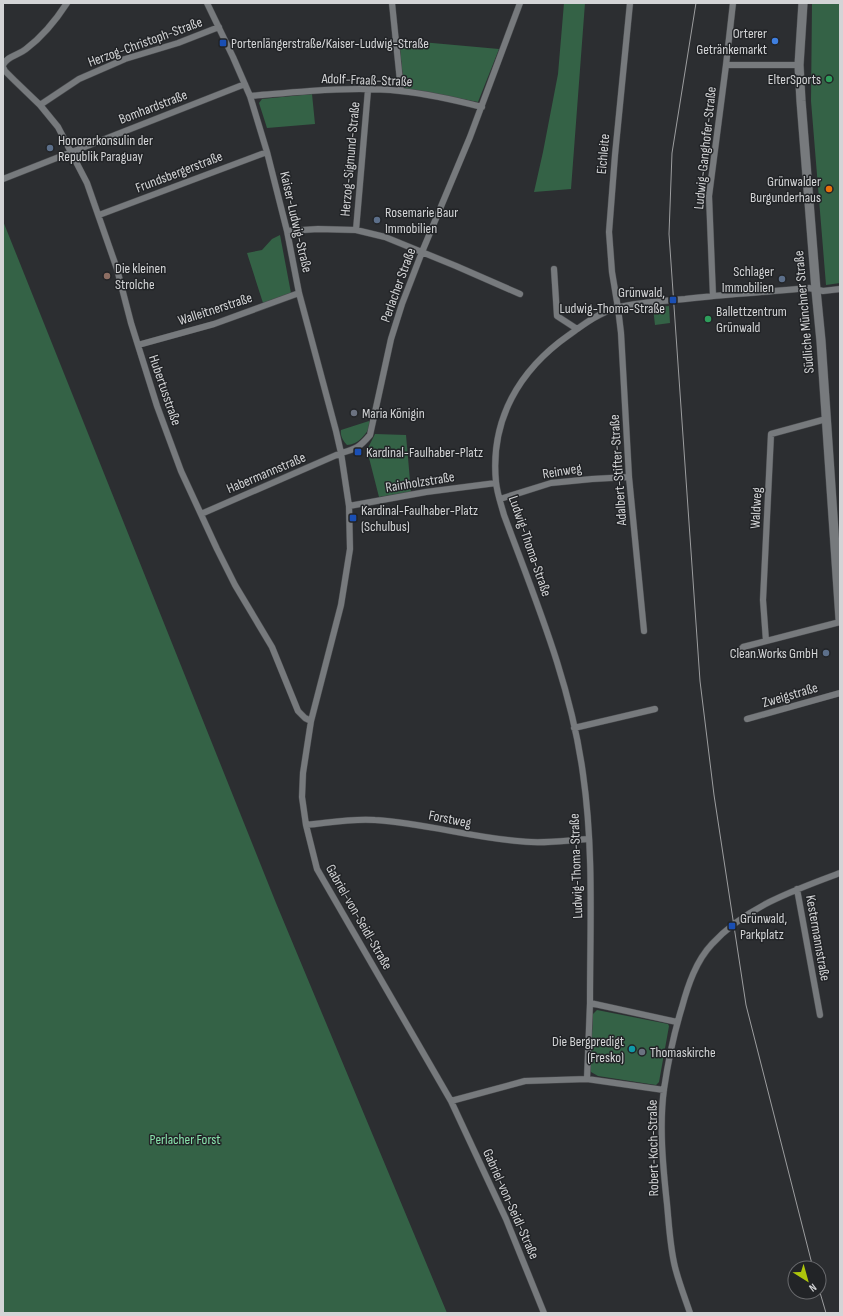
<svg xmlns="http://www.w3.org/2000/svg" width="843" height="1316" font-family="'Sofia Sans Condensed',sans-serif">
  <rect width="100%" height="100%" fill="#2c2e31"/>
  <path fill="#346246" d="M564 3H585L571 189 534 192 543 152 558 74Z
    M812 3H840V283L826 285 811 101Z
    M399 40 499 49 478 102 404 88Z
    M312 94 315 124 267 128 259 103 262 99Z
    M3 221 276 903 447 1313H3Z
    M280 235 291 293 263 303 247 253 262 250 272 239Z
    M669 306 670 323 655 325 653 308Z
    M369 421 371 423C368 433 358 445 347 445 343 441 340 435 341 430Z
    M375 434 406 435 411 492 379 497 367 450Z
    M597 1010 668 1024 669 1026 659 1082 656 1085 598 1076 591 1072 590 1069 593 1014Z"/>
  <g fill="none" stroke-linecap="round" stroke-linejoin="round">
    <defs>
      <path id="minor" d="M207 3 233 57 250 96 267 152 287 231 299 293 336 431 341 453 349 506 350 549 341 605 311 721 303 773 302 797 306 825 317 869 451 1101 506 1219 544 1313
        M392 3 401 91
        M630 3 615 155 609 232 612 272 618 308 621 333 629 477 644 631
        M3 65C7 56 19 55 26 49 42 37 56 20 67 3
        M726 65H799
        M3 67 5 71 14 80 40 105 58 127 87 183 117 269 131 323 157 406 181 471 217 549 235 585 272 647 298 711 305 718 311 721
        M250 96C300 92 351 86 400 91 428 94 455 100 482 107
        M40 105 79 79 125 59 178 43 219 27
        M3 179 245 84
        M99 215 267 152
        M356 230 368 90
        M287 231 318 229 356 230 385 237 456 266 520 294
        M554 269 557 316 577 329
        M713 296 709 196 726 65 733 3
        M138 345 214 324 299 293
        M500 499 551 483 592 479 629 477
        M349 506 426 492 496 483
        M201 514 341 453C356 449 360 447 370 435L391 339 402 304 422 252 470 137 520 3
        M766 641 763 600 771 434 826 419
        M739 652 743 647 840 622
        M747 719 840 693
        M574 728 655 709
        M306 825C328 823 352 818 375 820 428 823 478 840 531 842 550 843 570 840 589 839
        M797 889 820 1015
        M590 1003C590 927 594 850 583 774 571 684 535 599 504 515 501 504 497 493 496 482 490 420 519 370 569 335 584 324 600 312 619 307 640 302 663 301 685 299 726 294 768 292 809 288L823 291 840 289
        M664 1090 587 1079 590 1003 677 1022
        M451 1101 525 1081 587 1079
        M690 1313C685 1298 679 1283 675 1267 670 1247 669 1225 667 1204 663 1167 659 1126 664 1089 668 1062 674 1033 682 1007 688 985 696 961 712 944 746 907 794 890 840 873"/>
      <path id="secondary" d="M803 3 799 65 801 101 816 290 821 341 840 619"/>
    </defs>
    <use href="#minor" stroke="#494b4e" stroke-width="7"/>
    <use href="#secondary" stroke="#494b4e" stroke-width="10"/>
    <use href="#minor" stroke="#777a7d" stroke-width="6"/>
    <use href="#secondary" stroke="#777a7d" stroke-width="9"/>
    <path stroke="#9c9d9f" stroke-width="1" d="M696 3 672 153 669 234 700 681 714 795 746 1005 813 1268
      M819 1289 826 1313"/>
  </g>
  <circle fill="#3f7fe0" stroke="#222427" stroke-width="1.5" cx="775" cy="41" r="4"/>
  <g fill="#1a4fb4" stroke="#222427" stroke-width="1.5">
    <rect x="219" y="39" width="8" height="8" rx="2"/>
    <rect x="669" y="296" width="8" height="8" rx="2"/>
    <rect x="354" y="448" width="8" height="8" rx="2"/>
    <rect x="349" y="514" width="8" height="8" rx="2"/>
    <rect x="728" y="922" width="8" height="8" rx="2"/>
  </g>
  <g fill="#2e9e5b" stroke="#222427" stroke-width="1.5">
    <circle cx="829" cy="79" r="4"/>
    <circle cx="708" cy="319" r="4"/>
  </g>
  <g fill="#5c6f8a" stroke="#222427" stroke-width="1.5">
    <circle cx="50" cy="148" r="4"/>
    <circle cx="377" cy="220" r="4"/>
    <circle cx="782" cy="279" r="4"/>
    <circle cx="826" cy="653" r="4"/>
  </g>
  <circle fill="#e8710a" stroke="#222427" stroke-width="1.5" cx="829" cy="189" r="4"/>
  <circle fill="#8d6e63" stroke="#222427" stroke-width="1.5" cx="107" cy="276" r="4"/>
  <g fill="#6b7280" stroke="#222427" stroke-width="1.5">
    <circle cx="354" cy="413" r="4"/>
    <circle cx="642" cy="1052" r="4"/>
  </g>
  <circle fill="#0f9aa8" stroke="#222427" stroke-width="1.5" cx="632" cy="1049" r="4"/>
  <g text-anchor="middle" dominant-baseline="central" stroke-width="3" stroke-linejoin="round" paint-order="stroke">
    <g font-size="14" fill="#d3d4d6" stroke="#222427" text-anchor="start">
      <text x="767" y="33" text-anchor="end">Orterer<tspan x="767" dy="16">Getränkemarkt</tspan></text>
      <text x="231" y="43">Portenlängerstraße/Kaiser-Ludwig-Straße</text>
      <text x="821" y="79" text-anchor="end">ElterSports</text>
      <text x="58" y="140">Honorarkonsulin der<tspan x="58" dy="16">Republik Paraguay</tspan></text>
      <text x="821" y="181" text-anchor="end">Grünwalder<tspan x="821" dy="16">Burgunderhaus</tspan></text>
      <text x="385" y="212">Rosemarie Baur<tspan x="385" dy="16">Immobilien</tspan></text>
      <text x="115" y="268">Die kleinen<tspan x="115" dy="16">Strolche</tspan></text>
      <text x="774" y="271" text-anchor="end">Schlager<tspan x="774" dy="16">Immobilien</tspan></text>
      <text x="665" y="292" text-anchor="end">Grünwald,<tspan x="665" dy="16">Ludwig-Thoma-Straße</tspan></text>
      <text x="716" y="311">Ballettzentrum<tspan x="716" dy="16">Grünwald</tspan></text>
      <text x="362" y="413">Maria Königin</text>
      <text x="366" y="452">Kardinal-Faulhaber-Platz</text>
      <text x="361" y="510">Kardinal-Faulhaber-Platz<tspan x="361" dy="16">(Schulbus)</tspan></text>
      <text x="818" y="653" text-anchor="end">Clean.Works GmbH</text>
      <text x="740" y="918">Grünwald,<tspan x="740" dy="16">Parkplatz</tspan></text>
      <text x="624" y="1041" text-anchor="end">Die Bergpredigt<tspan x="624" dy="16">(Fresko)</tspan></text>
      <text x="650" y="1052">Thomaskirche</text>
    </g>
    <g font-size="14" fill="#d3d4d6" stroke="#222427">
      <text transform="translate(145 42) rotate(-20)">Herzog-Christoph-Straße</text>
      <text transform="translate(367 80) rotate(2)">Adolf-Fraaß-Straße</text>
      <text transform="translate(153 107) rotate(-21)">Bomhardstraße</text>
      <text transform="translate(705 148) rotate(-84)">Ludwig-Ganghofer-Straße</text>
      <text transform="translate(603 154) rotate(-85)">Eichleite</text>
      <text transform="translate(350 159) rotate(-85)">Herzog-Sigmund-Straße</text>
      <text transform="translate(179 172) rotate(-21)">Frundsbergerstraße</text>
      <text transform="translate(296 222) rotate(77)">Kaiser-Ludwig-Straße</text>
      <text transform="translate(398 285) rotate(-70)">Perlacher Straße</text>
      <text transform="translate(215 309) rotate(-18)">Walleitnerstraße</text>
      <text transform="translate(804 312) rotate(-95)">Südliche Münchner Straße</text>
      <text transform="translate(165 390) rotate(71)">Hubertusstraße</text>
      <text transform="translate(618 470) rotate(-94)">Adalbert-Stifter-Straße</text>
      <text transform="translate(562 471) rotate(-9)">Reinweg</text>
      <text transform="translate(266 473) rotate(-23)">Habermannstraße</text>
      <text transform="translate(420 482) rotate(-9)">Rainholzstraße</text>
      <text transform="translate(756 508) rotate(-87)">Waldweg</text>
      <text transform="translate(530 546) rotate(71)">Ludwig-Thoma-Straße</text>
      <text transform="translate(790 695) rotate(-16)">Zweigstraße</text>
      <text transform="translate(450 819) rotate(11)">Forstweg</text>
      <text transform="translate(576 866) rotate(-92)">Ludwig-Thoma-Straße</text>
      <text transform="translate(359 917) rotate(60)">Gabriel-von-Seidl-Straße</text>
      <text transform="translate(818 938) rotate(80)">Kestermannstraße</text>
      <text transform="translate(653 1148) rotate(-91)">Robert-Koch-Straße</text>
      <text transform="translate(511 1204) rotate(66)">Gabriel-von-Seidl-Straße</text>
    </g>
    <g font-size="14" fill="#88e3ac" stroke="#222427">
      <text x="185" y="1139">Perlacher Forst</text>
    </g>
  </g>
  <rect width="843" height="1316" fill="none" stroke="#d3d4d6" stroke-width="8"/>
  <g transform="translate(807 1280) rotate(143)"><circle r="19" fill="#222427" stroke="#696a6d"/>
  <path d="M0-3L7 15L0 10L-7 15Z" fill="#aec60c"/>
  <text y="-6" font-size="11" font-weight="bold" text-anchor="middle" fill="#d3d4d6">N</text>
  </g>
</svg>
